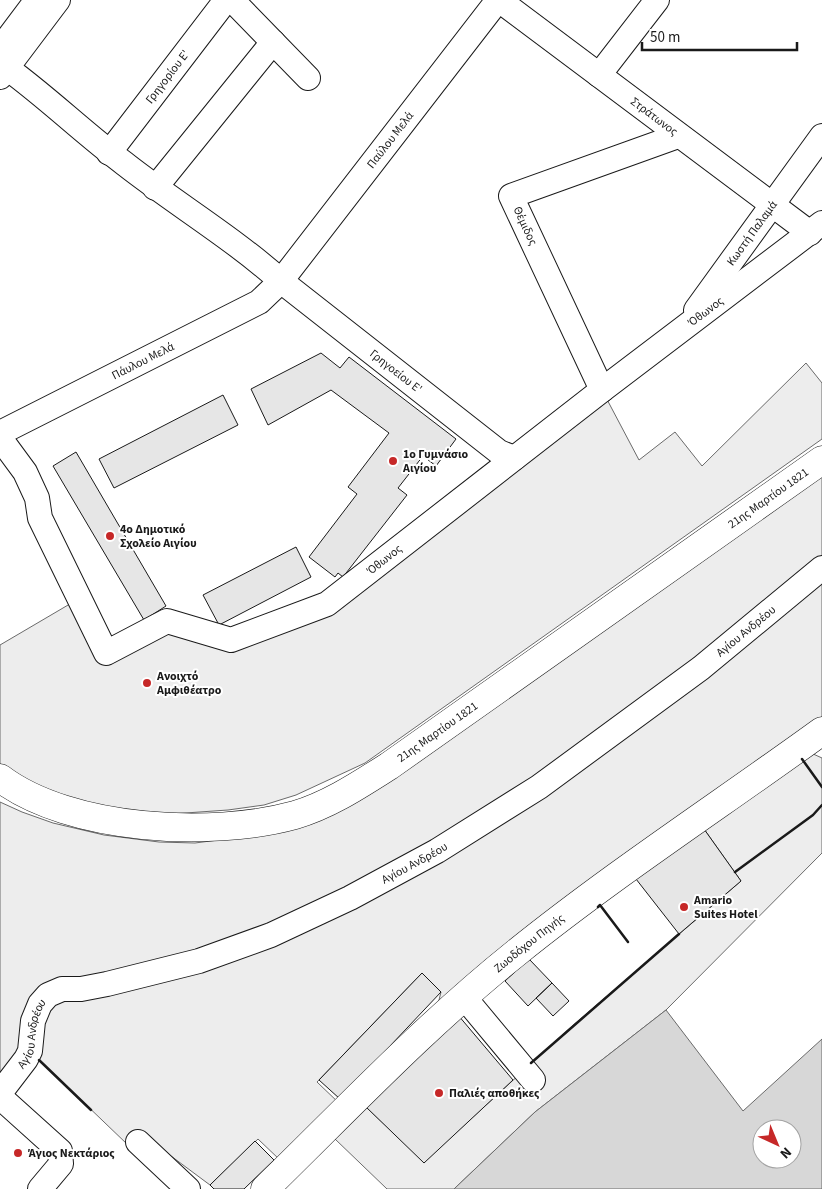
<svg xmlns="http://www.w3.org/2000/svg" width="822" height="1189" font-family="'Source Sans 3',sans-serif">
  <rect width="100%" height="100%" fill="#fff"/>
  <path fill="#ededed" stroke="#6a6a6a" d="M806 363 822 383V439L365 763 296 795 264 805 228 810 171 814 110 808 71 798 34 785 0 765V645L80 598 106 653 167 621 232 640 327 604 602 390 639 460 675 432 702 466Z
    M822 476V717L756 766 433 1024 441 992 422 973 317 1082 340 1104 281 1161 258 1139 210 1185 140 1133 128 1145 30 1051 11 1079 0 1071V802L22 812 53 823 104 835 159 842 195 843 241 837 310 817Z
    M811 753 822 758V853L666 1010 535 1112 454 1189H387L335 1139 365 1106 424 1162 571 1027 741 881 704 829Z"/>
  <path fill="#d7d7d7" stroke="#6a6a6a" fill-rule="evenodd" d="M666 1010 743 1111 822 1039V1189H454L535 1112ZM762 1129H792V1159H762Z"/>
  <path fill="#e6e6e6" stroke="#1a1a1a" d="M321 353 340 368 349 357 456 439 436 466 423 456 398 488 407 495 343 577 338 573 335 577 309 557 357 494 348 487 389 433 331 390 268 425 251 389Z
    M223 395 238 425 114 488 99 459Z
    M76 452 166 606 144 620 53 466Z
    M296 547 311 577 219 625 203 595Z
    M704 829 741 881 679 934 636 879Z
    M529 959 552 983 528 1006 505 981Z
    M422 973 441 992 340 1099 319 1080Z
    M552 983 569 1001 553 1016 536 998Z
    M458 1015 513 1080 424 1163 365 1106Z
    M255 1141 274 1160 244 1189H214L210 1185Z"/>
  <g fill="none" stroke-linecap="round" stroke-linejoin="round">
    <defs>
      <g id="minor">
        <path d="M232 0 308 78"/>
        <path id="s1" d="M499 0 810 233"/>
        <path d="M0 49 33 5"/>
        <path id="s2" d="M0 63C44 94 82 132 125 164 176 204 233 238 281 281L499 452 514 458"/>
        <path d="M599 75 657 0"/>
        <path d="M0 77 58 0"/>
        <path id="s3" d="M109 153 226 0"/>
        <path d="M155 188 273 42"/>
        <path id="s4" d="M696 310 822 136"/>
        <path d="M602 390 511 196 678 136"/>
        <path id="s5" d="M0 433 259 302 281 281 498 0"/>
        <path id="s6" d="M0 438 25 472 37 498 40 518 106 653 167 621 231 640 327 604 602 390 822 223"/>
        <path d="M464 997 533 1080"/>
        <path id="s7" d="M0 1093 26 1059 30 1051 33 1021 40 1004 48 995 62 989H81L107 984 199 961 271 935 350 898 437 851 539 787 701 668 822 568"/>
        <path d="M0 1097 60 1151 61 1164 40 1189"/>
        <path d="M138 1142 188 1189"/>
      </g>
      <g id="major">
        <path id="s8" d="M0 778C70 831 212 838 295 815 329 805 359 785 389 766L822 460"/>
        <path id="s9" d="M265 1189C347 1109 426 1025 516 953 614 874 720 805 822 731"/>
      </g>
    </defs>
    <use href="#minor" stroke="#1a1a1a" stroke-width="26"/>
    <use href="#major" stroke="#1a1a1a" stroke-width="29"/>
    <use href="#minor" stroke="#fff" stroke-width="24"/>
    <use href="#major" stroke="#fff" stroke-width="28"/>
    <path stroke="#1a1a1a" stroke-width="2.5" d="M802 759 822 787
      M735 872 813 815 822 805
      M598 907 600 905 628 942
      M39 1060 91 1110
      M531 1063 679 934"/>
  </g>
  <g fill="#c62828" stroke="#fff" stroke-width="2">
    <circle cx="393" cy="461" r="5"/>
    <circle cx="110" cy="536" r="5"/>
    <circle cx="147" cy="683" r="5"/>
    <circle cx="684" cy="907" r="5"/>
    <circle cx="439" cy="1093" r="5"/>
    <circle cx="18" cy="1153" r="5"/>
  </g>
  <g text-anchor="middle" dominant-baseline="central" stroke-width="4" stroke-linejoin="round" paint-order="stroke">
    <g font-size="12" fill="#1a1a1a" stroke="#fff">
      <text stroke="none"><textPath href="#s3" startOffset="96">Γρηγορίου Ε'</textPath></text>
      <text stroke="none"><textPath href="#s1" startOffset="194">Στράτωνος</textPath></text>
      <text stroke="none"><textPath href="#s5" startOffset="499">Παύλου Μελά</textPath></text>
      <text transform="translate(525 226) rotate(65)">Θέμιδος</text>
      <text stroke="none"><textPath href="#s4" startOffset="95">Κωστή Παλαμά</textPath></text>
      <text stroke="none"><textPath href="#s6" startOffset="958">Όθωνος</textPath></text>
      <text stroke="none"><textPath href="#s5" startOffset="160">Πάυλου Μελά</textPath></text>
      <text stroke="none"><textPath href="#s2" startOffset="502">Γρηγοείου Ε'</textPath></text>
      <text stroke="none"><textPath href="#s8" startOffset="876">21ης Μαρτίου 1821</textPath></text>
      <text stroke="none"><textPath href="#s6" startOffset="552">Όθωνος</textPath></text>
      <text stroke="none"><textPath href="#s7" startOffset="910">Αγίου Ανδρέου</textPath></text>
      <text stroke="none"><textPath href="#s8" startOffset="471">21ης Μαρτίου 1821</textPath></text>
      <text stroke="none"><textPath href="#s7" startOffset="505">Αγίου Ανδρέου</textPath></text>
      <text stroke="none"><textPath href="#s9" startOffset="361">Ζωοδόχου Πηγής</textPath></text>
      <text stroke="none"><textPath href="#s7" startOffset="69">Αγίου Ανδρέου</textPath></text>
    </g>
    <g font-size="12" font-weight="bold" fill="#1a1a1a" stroke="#fff" text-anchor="start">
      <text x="403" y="454">1ο Γυμνάσιο<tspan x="403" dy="14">Αιγίου</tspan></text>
      <text x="120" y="529">4ο Δημοτικό<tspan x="120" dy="14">Σχολείο Αιγίου</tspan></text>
      <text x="157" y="676">Aνοιχτό<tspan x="157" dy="14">Aμφιθέατρο</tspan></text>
      <text x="694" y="900">Amario<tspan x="694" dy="14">Suites Hotel</tspan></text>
      <text x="449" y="1093">Παλιές αποθήκες</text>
      <text x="28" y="1153">Άγιος Νεκτάριος</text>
    </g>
  </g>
  <g transform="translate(777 1144) rotate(136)"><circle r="24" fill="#ffffff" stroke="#a3a3a3"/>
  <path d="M0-4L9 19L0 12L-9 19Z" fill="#c62828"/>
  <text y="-8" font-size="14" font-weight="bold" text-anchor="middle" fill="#1a1a1a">N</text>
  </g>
  <path d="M642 42v8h155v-8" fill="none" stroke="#1a1a1a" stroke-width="2.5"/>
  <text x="650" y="42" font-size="15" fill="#1a1a1a" stroke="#ffffff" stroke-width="4" paint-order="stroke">50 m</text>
</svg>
